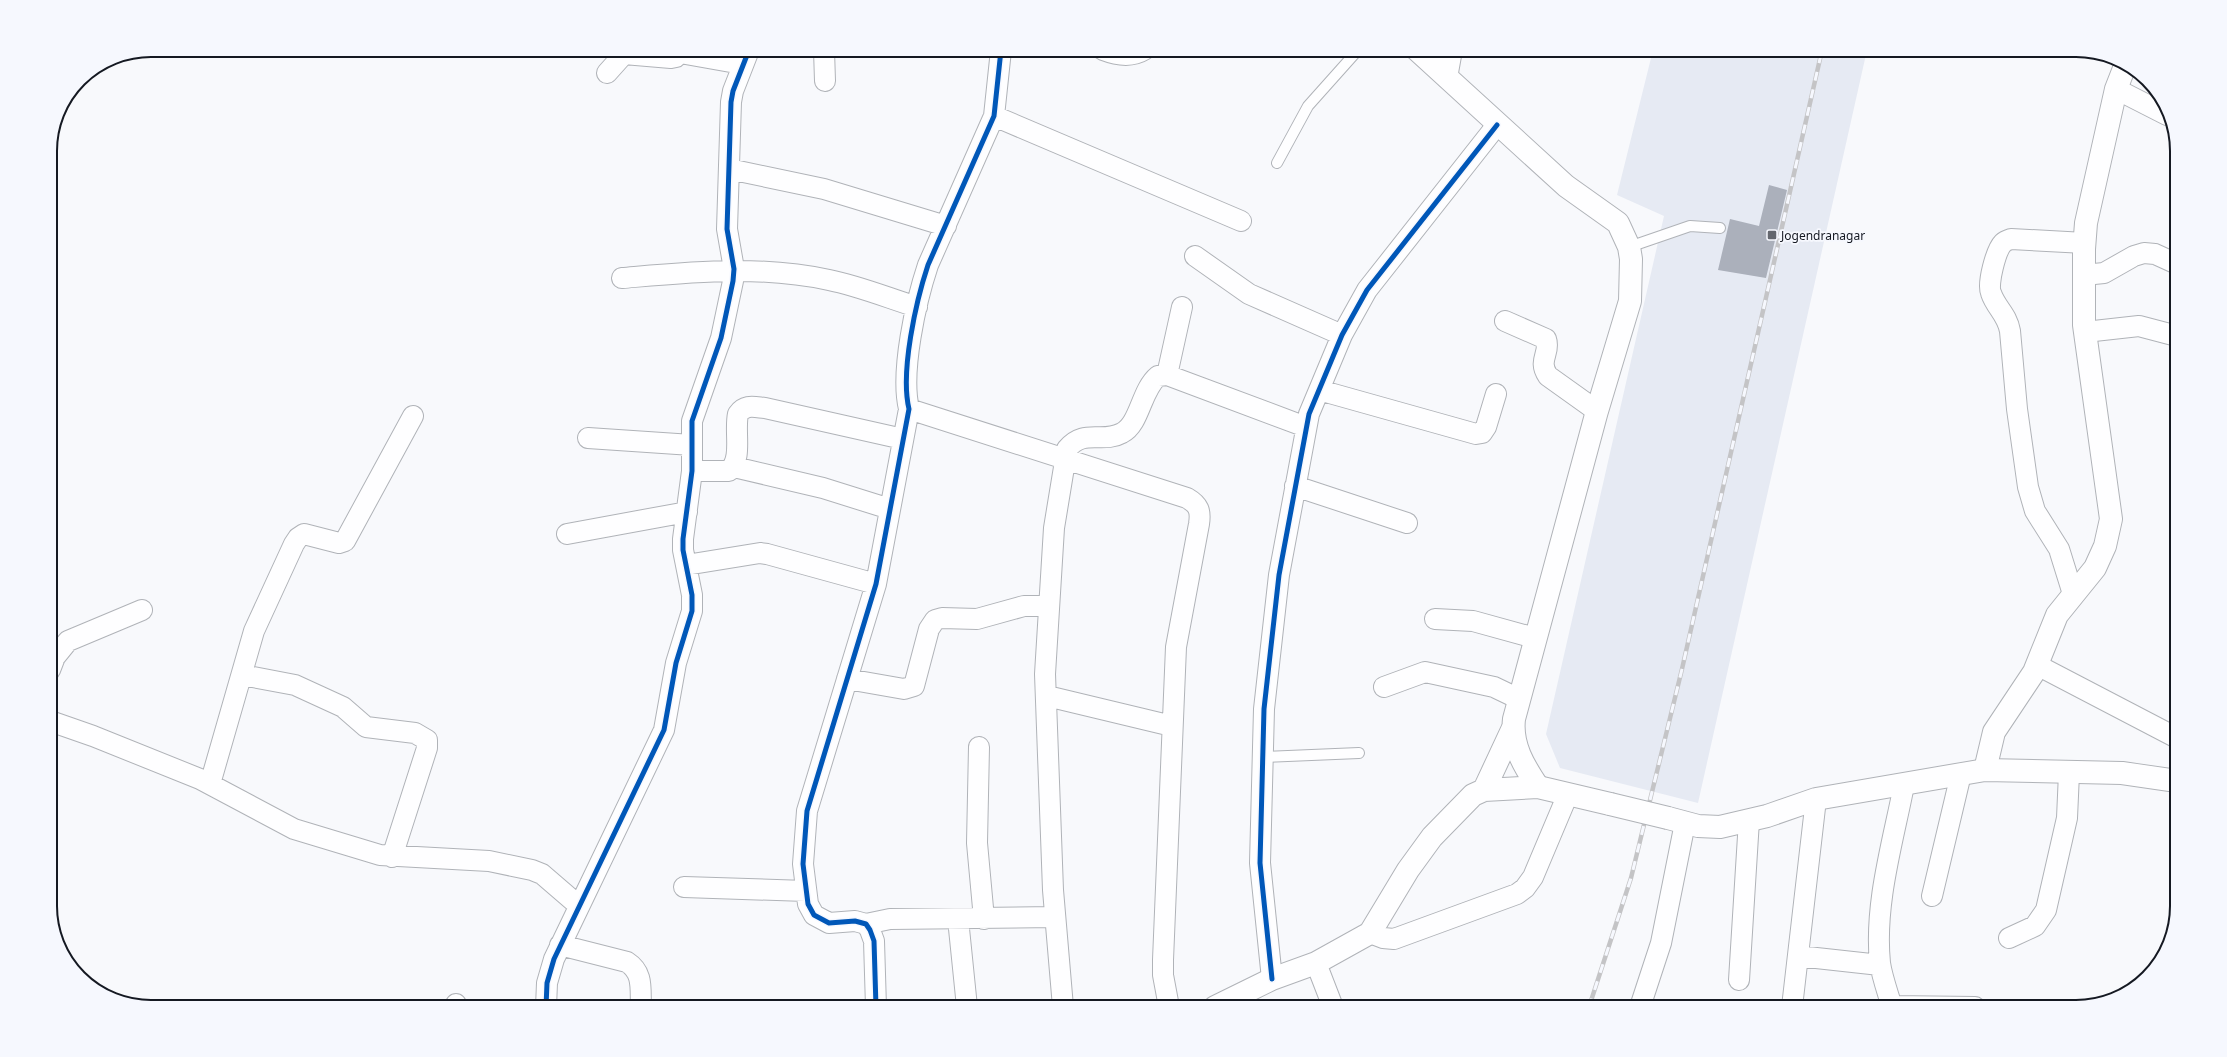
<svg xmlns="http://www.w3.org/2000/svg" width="2227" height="1057" font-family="'Noto Sans',sans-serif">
  <rect width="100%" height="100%" fill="#f8f9fc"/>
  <path fill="#e6eaf3" d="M1653 50H1867L1698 803 1560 768 1546 734 1664 216 1617 195Z"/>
  <path fill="#abb0bb" d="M1769 185 1787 190 1766 278 1718 270 1730 219 1759 226Z"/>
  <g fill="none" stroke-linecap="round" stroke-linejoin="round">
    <defs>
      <path id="service" d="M1277 163 1308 106 1358 50
        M1629 247 1690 226 1720 228
        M1263 757 1359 753"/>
      <path id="minor" d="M824 50 825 81
        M1103 50C1116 55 1131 58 1144 50
        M680 53 742 64
        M607 73 624 54 671 58 676 57 682 50
        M1447 78 1452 50
        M2116 89 2167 115
        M994 116 1241 221
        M729 169 824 189 946 226
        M1195 256 1249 294 1342 335
        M2084 275 2104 273 2134 256 2144 253 2155 254 2177 264
        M622 278C693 272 759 265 829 280 859 286 888 298 917 307
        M1505 321 1546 339C1551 353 1537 360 1548 376L1597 411
        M2085 332 2139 326 2177 336
        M1167 375 1182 307
        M1319 390 1476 434 1482 433 1486 427 1496 394
        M909 409 1187 498C1199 505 1201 511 1199 524L1176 647 1163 960V975L1169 1007
        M588 438 692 445
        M734 467 823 488 890 509
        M692 471H729C743 458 734 432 738 414 745 404 754 407 765 408L903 439
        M1295 486 1407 523
        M567 534 687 512
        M686 565 760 553 767 554 876 584
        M2073 594 2059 549 2035 511 2028 487 2017 409 2010 331C2007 314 1996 308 1991 293 1987 284 1996 250 2003 243 2005 241 2008 240 2011 239L2085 243
        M1435 619 1473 621 1535 638
        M2037 665 2177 738
        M50 670 55 657 68 641 142 610
        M242 675 295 685 343 707 366 727 415 733 427 740V748L392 857
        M847 679 904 689 914 686 929 629 935 620 942 618 977 619 1024 606H1048
        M1384 687 1425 672 1494 687 1519 699
        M1047 696 1172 726
        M50 721 93 736 200 779 294 829 380 855 489 861 532 870 542 874 578 905
        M979 747 977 843 984 919
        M210 784 254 631 294 544 298 538 304 534 339 543 345 541 413 416
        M684 887 806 891
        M1932 896 1961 774
        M958 919 967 1007
        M866 924 890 919 1055 917
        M1370 933 1383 938 1394 939 1517 894 1525 888 1533 877 1568 794
        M2009 938 2035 926 2046 910 2067 818 2069 773
        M560 945 627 962C644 973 640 989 641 1007
        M1798 956 1880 965
        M1316 963 1333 1007
        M1272 979 1260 863 1264 709 1279 575 1309 414 1342 335 1367 290 1497 125
        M1739 980 1749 820
        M1892 1006 1975 1007
        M456 1007V1004
        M546 1007 547 983 554 959 664 730 676 663 692 611V595L683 550V539L692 471V421L721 338 733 281 734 269 727 229 731 102 733 91 749 50
        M876 1007 874 941 870 930 866 924 855 921 829 923 814 915 808 904 803 864 807 811 876 584 909 409C900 372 916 301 928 265L994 116 1001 50
        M1063 1007 1053 890 1045 674 1054 528 1067 449C1084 428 1102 444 1122 433 1140 424 1141 390 1158 376L1167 375 1306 427
        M1640 1007 1661 943 1685 823
        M1792 1007 1816 799
        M1892 1007C1888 993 1882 977 1880 963 1874 904 1893 842 1904 785"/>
      <path id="tertiary" d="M1417 50 1566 186 1618 223 1629 247 1631 259 1630 301 1597 411 1514 719C1511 745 1524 766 1538 787
        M1985 770 1994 732 2034 672 2057 615 2095 568 2105 546 2111 519 2084 325V249L2086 223 2116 89 2125 66"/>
      <path id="secondary" d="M1484 790 1512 730
        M1668 818 1698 826 1720 827 1767 816 1816 799 1985 770 2122 773 2177 781
        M1215 1007 1272 979 1316 963 1370 933 1408 870 1432 837 1473 795 1484 790 1538 787 1610 804"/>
    </defs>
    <use href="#service" stroke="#b0b3b8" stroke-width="12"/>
    <use href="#minor" stroke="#b0b3b8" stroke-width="22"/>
    <use href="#tertiary" stroke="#b0b3b8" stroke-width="24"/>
    <use href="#secondary" stroke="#b0b3b8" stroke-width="24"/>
    <use href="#service" stroke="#fefeff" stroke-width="10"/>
    <use href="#minor" stroke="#fefeff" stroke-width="20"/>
    <use href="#tertiary" stroke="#fefeff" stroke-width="22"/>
    <use href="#secondary" stroke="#fefeff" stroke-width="22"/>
    <defs>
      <path id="rail" d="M1589 1007 1631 878 1682 669 1822 50"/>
    </defs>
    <use href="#rail" stroke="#c4c4c6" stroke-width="4.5"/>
    <use href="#rail" stroke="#f6f8fe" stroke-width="3" stroke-dasharray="9" stroke-linecap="butt"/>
    <defs>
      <path id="secondary-bridge" d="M1610 804 1668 818"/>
    </defs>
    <use href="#secondary-bridge" stroke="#b0b3b8" stroke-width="24" stroke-linecap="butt"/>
    <use href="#secondary-bridge" stroke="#fefeff" stroke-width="22"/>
    <defs>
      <path id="cycleway" d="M1272 979 1260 863 1264 709 1279 575 1309 414 1342 335 1367 290 1497 125
        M546 1007 547 983 554 959 664 730 676 663 692 611V595L683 550V539L692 471V421L721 338 733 281 734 269 727 229 731 102 733 91 749 50
        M876 1007 874 941 870 930 866 924 855 921 829 923 814 915 808 904 803 864 807 811 876 584 909 409C900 372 916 301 928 265L994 116 1001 50"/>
    </defs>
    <use href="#cycleway" stroke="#f6f8fe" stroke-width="8"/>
    <use href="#cycleway" stroke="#0057b8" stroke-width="5"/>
  </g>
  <rect fill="#64676e" stroke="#f6f8fe" stroke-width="1.5" x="1767" y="230" width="10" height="10" rx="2"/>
  <g text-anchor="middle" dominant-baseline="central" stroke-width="3.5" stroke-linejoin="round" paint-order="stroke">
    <g font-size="12" fill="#151922" stroke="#f6f8fe" text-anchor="start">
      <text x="1781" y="235">Jogendranagar</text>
    </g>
  </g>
  <path d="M0 0H2227V1057H0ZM151 57H2076A94 94 0 0 1 2170 151V906A94 94 0 0 1 2076 1000H151A94 94 0 0 1 57 906V151A94 94 0 0 1 151 57Z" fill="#f6f8fe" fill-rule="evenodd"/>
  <path fill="none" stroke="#151922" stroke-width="2" d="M151 57H2076A94 94 0 0 1 2170 151V906A94 94 0 0 1 2076 1000H151A94 94 0 0 1 57 906V151A94 94 0 0 1 151 57Z"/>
</svg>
